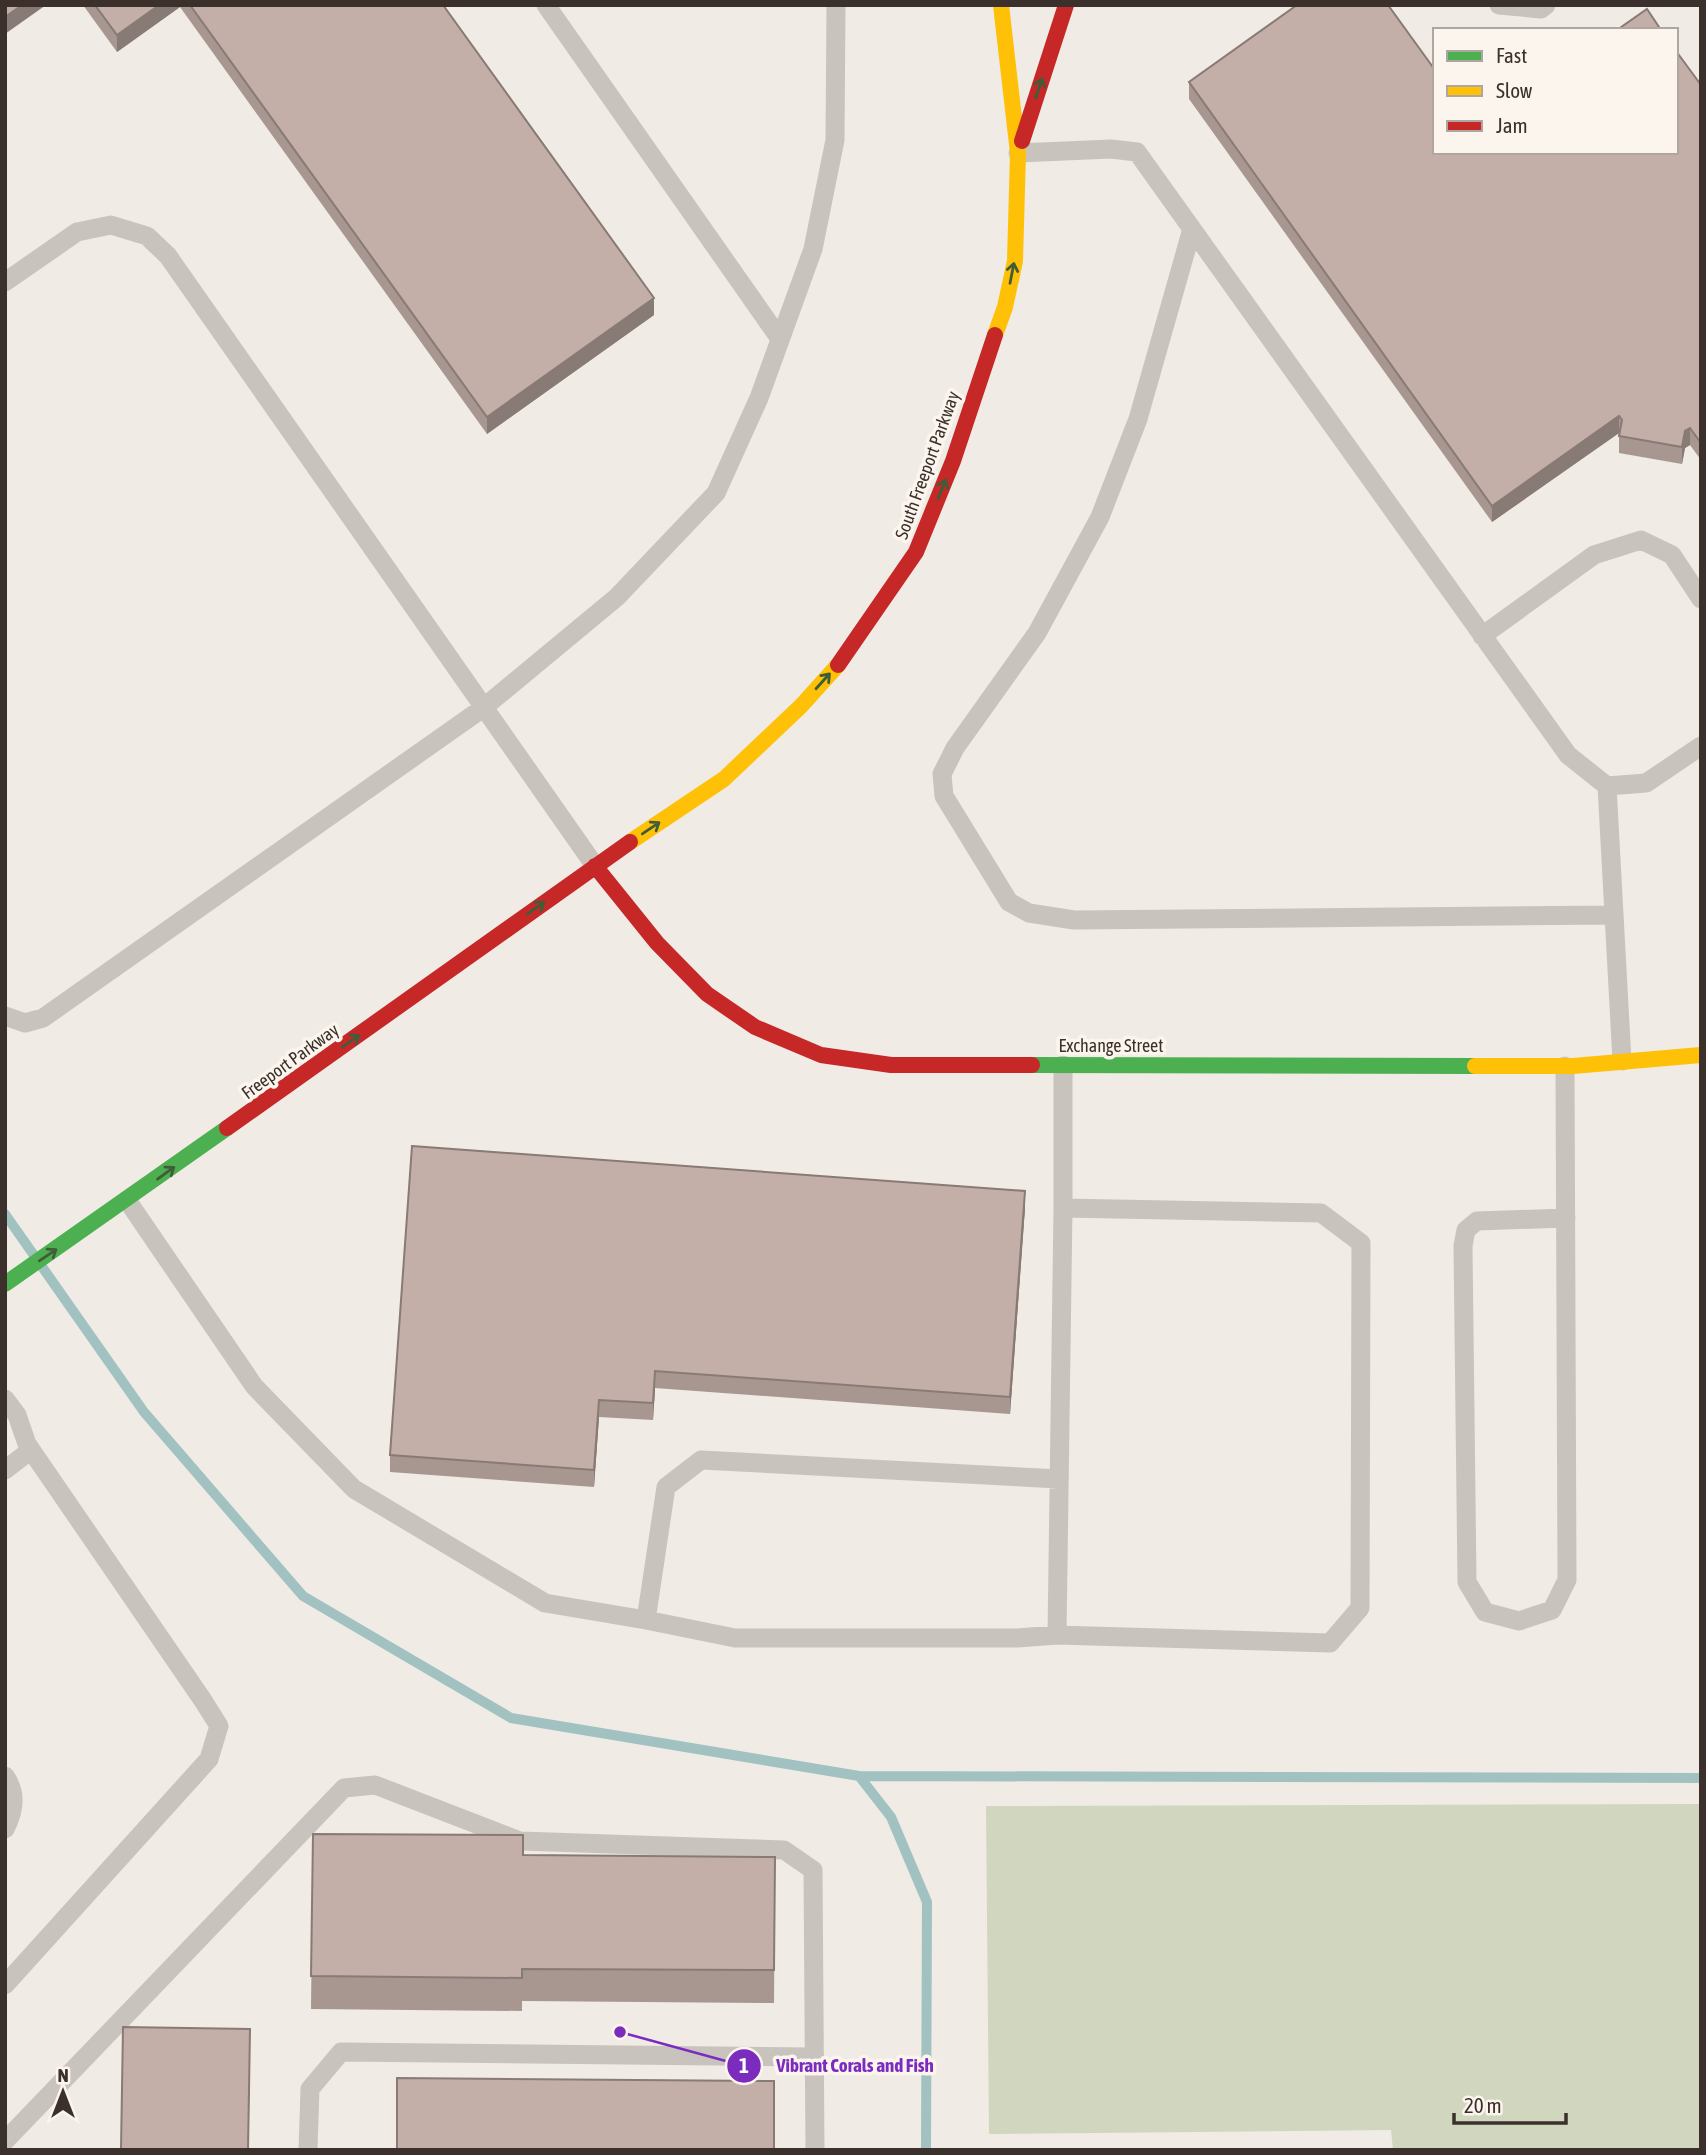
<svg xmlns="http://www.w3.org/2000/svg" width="1706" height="2155" font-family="'Asap Condensed',sans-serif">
  <rect width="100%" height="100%" fill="#f0ebe5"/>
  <path fill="#d1d6bf" d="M1701 1804V2150H1393L1391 2130 989 2134 986 1806Z"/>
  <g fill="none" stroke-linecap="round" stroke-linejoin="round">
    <path stroke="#a1c2c1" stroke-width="10" d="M5 1214 144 1412 303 1596 511 1718 859 1776 1701 1778
      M859 1776 891 1817 927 1902 926 2150"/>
    <path stroke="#c9c3be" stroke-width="19" d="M546 5 780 339
      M1499 5 1541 9 1546 5
      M1018 153 1111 149 1137 152 1568 755 1607 786 1646 783 1701 746
      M1192 229 1138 419 1100 517 1037 633 955 748 942 774 944 796 1009 902 1029 913 1074 920 1614 915
      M5 282 77 232 111 225 147 236 168 256 595 866
      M1482 636 1594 555 1641 540 1672 555 1701 599
      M1607 786 1622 1061
      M5 1016 25 1023 43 1018 483 708 617 597 716 493 759 398 813 249 835 140 836 5
      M1565 1066 1567 1580 1552 1610 1519 1621 1485 1612 1467 1582 1463 1246 1466 1230 1477 1221 1566 1218
      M127 1200 254 1386 354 1489 545 1603 646 1620 735 1638H1017L1057 1635 1330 1643 1360 1608 1361 1243 1321 1213 1063 1208V1065
      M5 1399 17 1415 27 1444 202 1699 219 1726 209 1759 5 1985
      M5 1470 31 1450
      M646 1620 666 1487 701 1460 1059 1479
      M1057 1635 1063 1208
      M5 1776C17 1793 15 1810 5 1829
      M5 2141 344 1788 375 1785 520 1841 784 1850 813 1870 815 2150
      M308 2150 310 2089 341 2052 815 2057"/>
    <path stroke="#4caf50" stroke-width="16" d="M1032 1065 1475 1066
      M5 1284 227 1128"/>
    <path stroke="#ffc107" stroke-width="16" d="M995 335 1005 307 1015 261 1018 153 1001 5
      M630 842 724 779 801 706 838 665
      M1475 1066H1573L1701 1055"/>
    <path stroke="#c62828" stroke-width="16" d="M1022 141 1066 5
      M838 665 916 552 953 461 995 335
      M595 866 657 943 707 994 755 1027 821 1055 891 1065H1032
      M227 1128 630 842"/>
  </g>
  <path fill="#a89690" d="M83 5H443L654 315 487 434 180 7 117 52Z
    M1189 82 1435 152 1701 85V460L1690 445 1685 448 1682 464 1619 453V433L1492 522 1189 99Z
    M1025 1208 1010 1414 655 1388 653 1420 599 1417 594 1487 390 1472V1455Z
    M313 1834 523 1855 775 1857 774 2003 522 2001V2011L311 2009Z"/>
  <path fill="#887a75" d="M22 5H46L5 34V17Z
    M159 5H180V7L117 52V35Z
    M654 298V315L487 434V417Z
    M1619 416V433L1492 522V506Z
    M1690 428V445L1685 448 1682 464V447L1685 431Z
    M1025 1191V1208L1010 1414V1397Z
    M655 1371V1388L653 1420V1403Z
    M599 1400V1417L594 1487V1470Z
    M250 2029V2074L248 2150Z"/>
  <path fill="#c3afa7" stroke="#887a75" stroke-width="2" d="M5 5H22L5 17Z
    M95 5H159L117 35Z
    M190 5H443L654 298 487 417Z
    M1297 5H1388L1435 70V152H1676V51L1701 85V443L1690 428 1685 431 1682 447 1619 436 1622 420 1619 416 1492 506 1189 82Z
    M1647 9 1661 30H1617Z
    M412 1146 1025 1191 1010 1397 655 1371 653 1403 599 1400 594 1470 390 1455Z
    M313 1834 523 1835V1855L775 1857 774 1970 522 1969V1978L311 1976Z
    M123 2027 250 2029 248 2150H121Z
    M397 2078 774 2081V2150H397Z"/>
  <defs><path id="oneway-shaft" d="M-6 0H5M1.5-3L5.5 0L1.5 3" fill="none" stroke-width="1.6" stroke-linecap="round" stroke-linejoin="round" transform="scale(1.75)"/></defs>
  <g stroke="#415c38">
    <use href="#oneway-shaft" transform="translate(1039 88) rotate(-72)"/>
    <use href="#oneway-shaft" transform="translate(1012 273) rotate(-79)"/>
    <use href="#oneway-shaft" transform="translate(942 489) rotate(-68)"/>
    <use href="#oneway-shaft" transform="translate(823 681) rotate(-48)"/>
    <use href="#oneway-shaft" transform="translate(651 828) rotate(-34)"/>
    <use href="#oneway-shaft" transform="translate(536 908) rotate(-36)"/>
    <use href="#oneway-shaft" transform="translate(351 1041) rotate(-36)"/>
    <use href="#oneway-shaft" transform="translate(166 1173) rotate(-36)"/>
    <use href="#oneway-shaft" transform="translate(48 1255) rotate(-34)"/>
  </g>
  <g text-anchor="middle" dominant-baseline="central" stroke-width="7" stroke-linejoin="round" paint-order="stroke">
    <g font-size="18" fill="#3b302b" stroke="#fbf5ee">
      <text transform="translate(927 465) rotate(-70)">South Freeport Parkway</text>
      <text x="1111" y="1045">Exchange Street</text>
      <text transform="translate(290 1061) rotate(-36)">Freeport Parkway</text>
    </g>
  </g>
  <path fill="none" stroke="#7b2cbf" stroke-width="2.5" d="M620 2032L744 2066"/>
  <g fill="#7b2cbf" stroke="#fbf5ee" stroke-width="2.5">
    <circle cx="620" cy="2032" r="7"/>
    <circle cx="744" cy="2066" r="18"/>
  </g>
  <g font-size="21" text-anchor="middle" font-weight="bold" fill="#fff">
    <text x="744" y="2073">1</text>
  </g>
  <g font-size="19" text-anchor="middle" font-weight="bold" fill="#7b2cbf" stroke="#fbf5ee" stroke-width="7" stroke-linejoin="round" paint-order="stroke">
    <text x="855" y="2072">Vibrant Corals and Fish</text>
  </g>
  <rect width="1706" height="2155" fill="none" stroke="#3b302b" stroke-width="14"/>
  <rect x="1433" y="28" width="245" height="126" fill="#fbf5ee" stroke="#aea6a0" stroke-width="2"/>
  <rect x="1447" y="51" width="35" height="10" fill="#4caf50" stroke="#aea6a0" stroke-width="2"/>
  <text x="1496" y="63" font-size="21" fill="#3b302b">Fast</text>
  <rect x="1447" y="86" width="35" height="10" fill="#ffc107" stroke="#aea6a0" stroke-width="2"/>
  <text x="1496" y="98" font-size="21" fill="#3b302b">Slow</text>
  <rect x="1447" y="121" width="35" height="10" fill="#c62828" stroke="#aea6a0" stroke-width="2"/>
  <text x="1496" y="133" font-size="21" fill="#3b302b">Jam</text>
  <g transform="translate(63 2092)" stroke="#fbf5ee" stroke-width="5" paint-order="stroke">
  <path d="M0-5L12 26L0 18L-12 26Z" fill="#3b302b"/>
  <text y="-10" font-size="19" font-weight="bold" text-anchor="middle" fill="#3b302b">N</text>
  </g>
  <path d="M1454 2113v10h112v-10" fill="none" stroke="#3b302b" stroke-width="3.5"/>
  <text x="1464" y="2113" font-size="21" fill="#3b302b" stroke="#fbf5ee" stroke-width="5" paint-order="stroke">20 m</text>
</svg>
